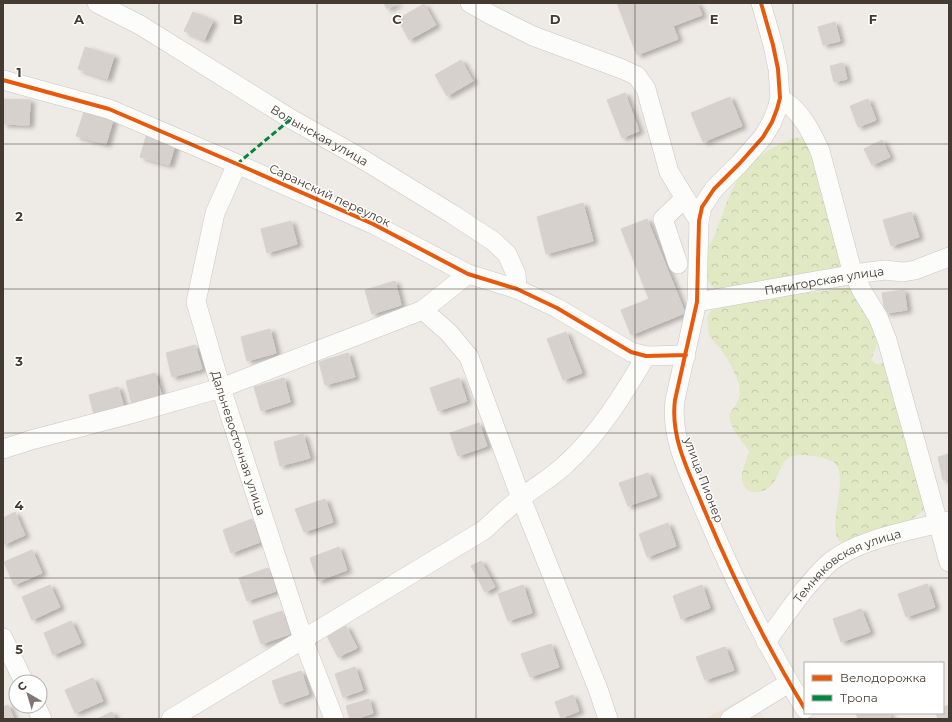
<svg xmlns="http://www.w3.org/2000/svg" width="952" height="722" font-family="Montserrat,sans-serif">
  <defs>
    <pattern id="forest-crowns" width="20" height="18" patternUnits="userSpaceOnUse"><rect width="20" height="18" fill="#e1e9c4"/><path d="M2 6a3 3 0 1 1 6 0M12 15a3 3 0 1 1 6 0" fill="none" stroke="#c2c9a9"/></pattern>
    <filter id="shadow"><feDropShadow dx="4.5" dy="2.5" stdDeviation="2" flood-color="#0004"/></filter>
  </defs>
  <rect width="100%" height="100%" fill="#eeeae6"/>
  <path fill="#ede3d7" d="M750 695 765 719H704Z"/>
  <path fill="url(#forest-crowns)" d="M801 137 807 141 811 147 842 267 717 290C712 286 709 284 707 278 705 272 707 258 708 251 709 244 714 238 716 232 724 211 730 188 744 171 758 154 780 142 801 137Z
    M848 288 853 290 880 335 871 360 876 364 887 362 925 510 906 523 843 544C841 542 838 540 837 537 829 520 851 471 832 461 824 457 798 452 790 457 781 462 780 473 774 482 769 490 756 496 748 490 735 480 746 464 749 451 740 439 730 429 729 414L736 405 740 395 739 383 728 360 720 348 714 342 709 335 707 317 711 311 738 302Z"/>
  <path fill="#d6d1cd" stroke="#d6d1cc" filter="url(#shadow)" d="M384 3H398L387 9Z
    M617 3H697L702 15 673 26 678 39 637 55Z
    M424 4 436 25 409 40 398 19Z
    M193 12 213 21 204 40 184 31Z
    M835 22 840 41 823 45 818 27Z
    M85 47 114 56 107 79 78 69Z
    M461 60 473 81 447 96 435 75Z
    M843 63 847 79 834 82 830 66Z
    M625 93 639 131 622 138 607 100Z
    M730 97 742 126 703 142 691 113Z
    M3 99 30 100 29 125 3 124Z
    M868 99 876 120 858 127 850 106Z
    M84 112 113 120 106 144 76 136Z
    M147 133 176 142 169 165 140 157Z
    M882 140 890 157 872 165 864 149Z
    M583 203 593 241 546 254 537 217Z
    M911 212 919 237 891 246 883 220Z
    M647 219 685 313 631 335 621 310 649 299 621 229Z
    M291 221 297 244 267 253 261 229Z
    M395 281 401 305 372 314 365 290Z
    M904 290 907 310 885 313 882 293Z
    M270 329 276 353 247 361 241 337Z
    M566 332 582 373 563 380 547 339Z
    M195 345 202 369 172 377 166 353Z
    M348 353 355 377 325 385 319 362Z
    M155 373 162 397 132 405 126 381Z
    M284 378 290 402 261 411 254 387Z
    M459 378 467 401 438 411 430 388Z
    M118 387 125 411 95 419 89 395Z
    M479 423 487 446 458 456 450 433Z
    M303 434 310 458 280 466 274 442Z
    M949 454V479L943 480 938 457Z
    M648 473 657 496 628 506 619 483Z
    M325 499 333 522 304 532 295 509Z
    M15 512 25 535 3 545V518Z
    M252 519 260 542 231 553 223 530Z
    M668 523 676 546 647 557 639 534Z
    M339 547 347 570 318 581 310 558Z
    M32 550 42 573 14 585 4 562Z
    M481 561 495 587 485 592 471 566Z
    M268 568 276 591 247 601 239 578Z
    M927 584 935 607 906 617 898 594Z
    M50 585 60 607 32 620 22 597Z
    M523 585 532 613 508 621 498 594Z
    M702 585 710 608 681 619 673 596Z
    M861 609 870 632 841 642 833 619Z
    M282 611 290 634 261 644 253 621Z
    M71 621 81 643 53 655 44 633Z
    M346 626 357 648 338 657 327 636Z
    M551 644 559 667 530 677 521 654Z
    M725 647 734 670 705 680 696 657Z
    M355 667 363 690 343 697 335 674Z
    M301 671 309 694 280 704 272 681Z
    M93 678 103 701 75 713 65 690Z
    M573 695 579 711 561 718 555 702Z
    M369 699 373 713 356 719H350L346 706Z
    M8 705 14 719H3V707Z
    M949 705V719H938L936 713H943V707Z
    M112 712 115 719H97Z
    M856 713H889L891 719H858Z"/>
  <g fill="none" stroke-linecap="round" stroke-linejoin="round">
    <defs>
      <g id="minor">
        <path id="s1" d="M97 3 140 25 291 119 359 157 452 214 493 241 507 254 516 274 517 289"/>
        <path d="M470 3 493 16 533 36 622 69 637 76 646 89 669 172 699 221"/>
        <path d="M761 3 773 45 778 69 780 98 777 109 772 122 763 137 740 163 714 189 702 207 699 221 697 302 675 400C670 439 690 474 704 509 733 578 766 645 805 709"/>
        <path d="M3 80 109 109 237 164 373 224 468 274 517 289 557 308 631 352 646 356 686 355"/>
        <path d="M780 98C800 110 810 129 820 151L851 267 862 291 878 317 887 340 949 562"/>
        <path id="s2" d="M237 164 215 213 196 302 221 388 303 639 334 719"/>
        <path d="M678 264 663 219 685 198"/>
        <path id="s3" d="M697 302 861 273 885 270 903 272 915 270 949 257"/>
        <path d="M423 310 449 333 469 357 521 498 598 689 608 719"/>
        <path d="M3 449 31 440 130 414 221 388 423 310 468 274"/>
        <path d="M3 638 24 682"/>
        <path id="s4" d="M766 642C779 624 791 607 804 590 812 581 820 571 829 563 857 539 913 530 949 521"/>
        <path d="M36 706 42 719"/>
        <path d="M171 719 484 530C496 519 508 507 521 498 536 486 553 477 567 463 600 433 624 393 646 356"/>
        <path d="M730 719 789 683"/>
      </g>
    </defs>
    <use href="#minor" stroke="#cac6c2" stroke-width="20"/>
    <use href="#minor" stroke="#fcfcfb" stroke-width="19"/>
    <path stroke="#00873e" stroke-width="3" stroke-dasharray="6 3" stroke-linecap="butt" d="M237 164 291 119"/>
    <defs>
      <path id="cycleway" d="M761 3 773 45 778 69 780 98 777 109 772 122 763 137 740 163 714 189 702 207 699 221 697 302 675 400C670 439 690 474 704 509 733 578 766 645 805 709
        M3 80 109 109 237 164 373 224 468 274 517 289 557 308 631 352 646 356 686 355"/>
    </defs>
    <use href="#cycleway" stroke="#fff" stroke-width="6"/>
    <use href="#cycleway" stroke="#e8590c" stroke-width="4"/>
  </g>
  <path fill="none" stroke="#433a32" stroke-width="1" stroke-opacity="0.55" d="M159 3V719M317 3V719M476 3V719M635 3V719M793 3V719M3 144H949M3 289H949M3 433H949M3 578H949"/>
  <g text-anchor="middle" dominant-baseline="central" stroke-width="3" stroke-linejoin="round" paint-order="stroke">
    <g font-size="12" fill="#433a32" stroke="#fff">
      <text stroke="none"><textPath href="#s1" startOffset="259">Волынская улица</textPath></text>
      <text transform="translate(330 195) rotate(25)">Саранский переулок</text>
      <text stroke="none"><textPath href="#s3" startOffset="129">Пятигорская улица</textPath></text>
      <text stroke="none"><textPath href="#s2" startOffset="292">Дальневосточная улица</textPath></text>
      <text transform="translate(704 480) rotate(69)">улица Пионер</text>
      <text stroke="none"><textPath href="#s4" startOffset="115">Темняковская улица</textPath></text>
    </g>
  </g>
  <g font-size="13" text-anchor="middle" font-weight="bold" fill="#433a32" stroke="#fff" stroke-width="3" stroke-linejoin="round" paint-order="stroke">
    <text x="79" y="24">A</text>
    <text x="238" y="24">B</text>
    <text x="397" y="24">C</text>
    <text x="555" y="24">D</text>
    <text x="714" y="24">E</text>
    <text x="873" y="24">F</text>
    <text x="19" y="77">1</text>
    <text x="19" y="221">2</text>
    <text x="19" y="366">3</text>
    <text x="19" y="510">4</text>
    <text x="19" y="654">5</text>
  </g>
  <rect width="952" height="722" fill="none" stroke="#433a32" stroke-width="8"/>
  <rect x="804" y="662" width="140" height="52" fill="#ffffff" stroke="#b4b0ad"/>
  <rect x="812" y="675" width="20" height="6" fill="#e8590c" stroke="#b4b0ad"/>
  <text x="840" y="682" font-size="12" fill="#433a32">Велодорожка</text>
  <rect x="812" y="695" width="20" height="6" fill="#00873e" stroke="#b4b0ad"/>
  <text x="840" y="702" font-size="12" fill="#433a32">Тропа</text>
  <g transform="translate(28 694) rotate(322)"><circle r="19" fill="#ffffff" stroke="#b4b0ad"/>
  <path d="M0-3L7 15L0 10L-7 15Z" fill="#7f7871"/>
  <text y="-6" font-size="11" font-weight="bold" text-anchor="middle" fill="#433a32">С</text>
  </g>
</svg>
